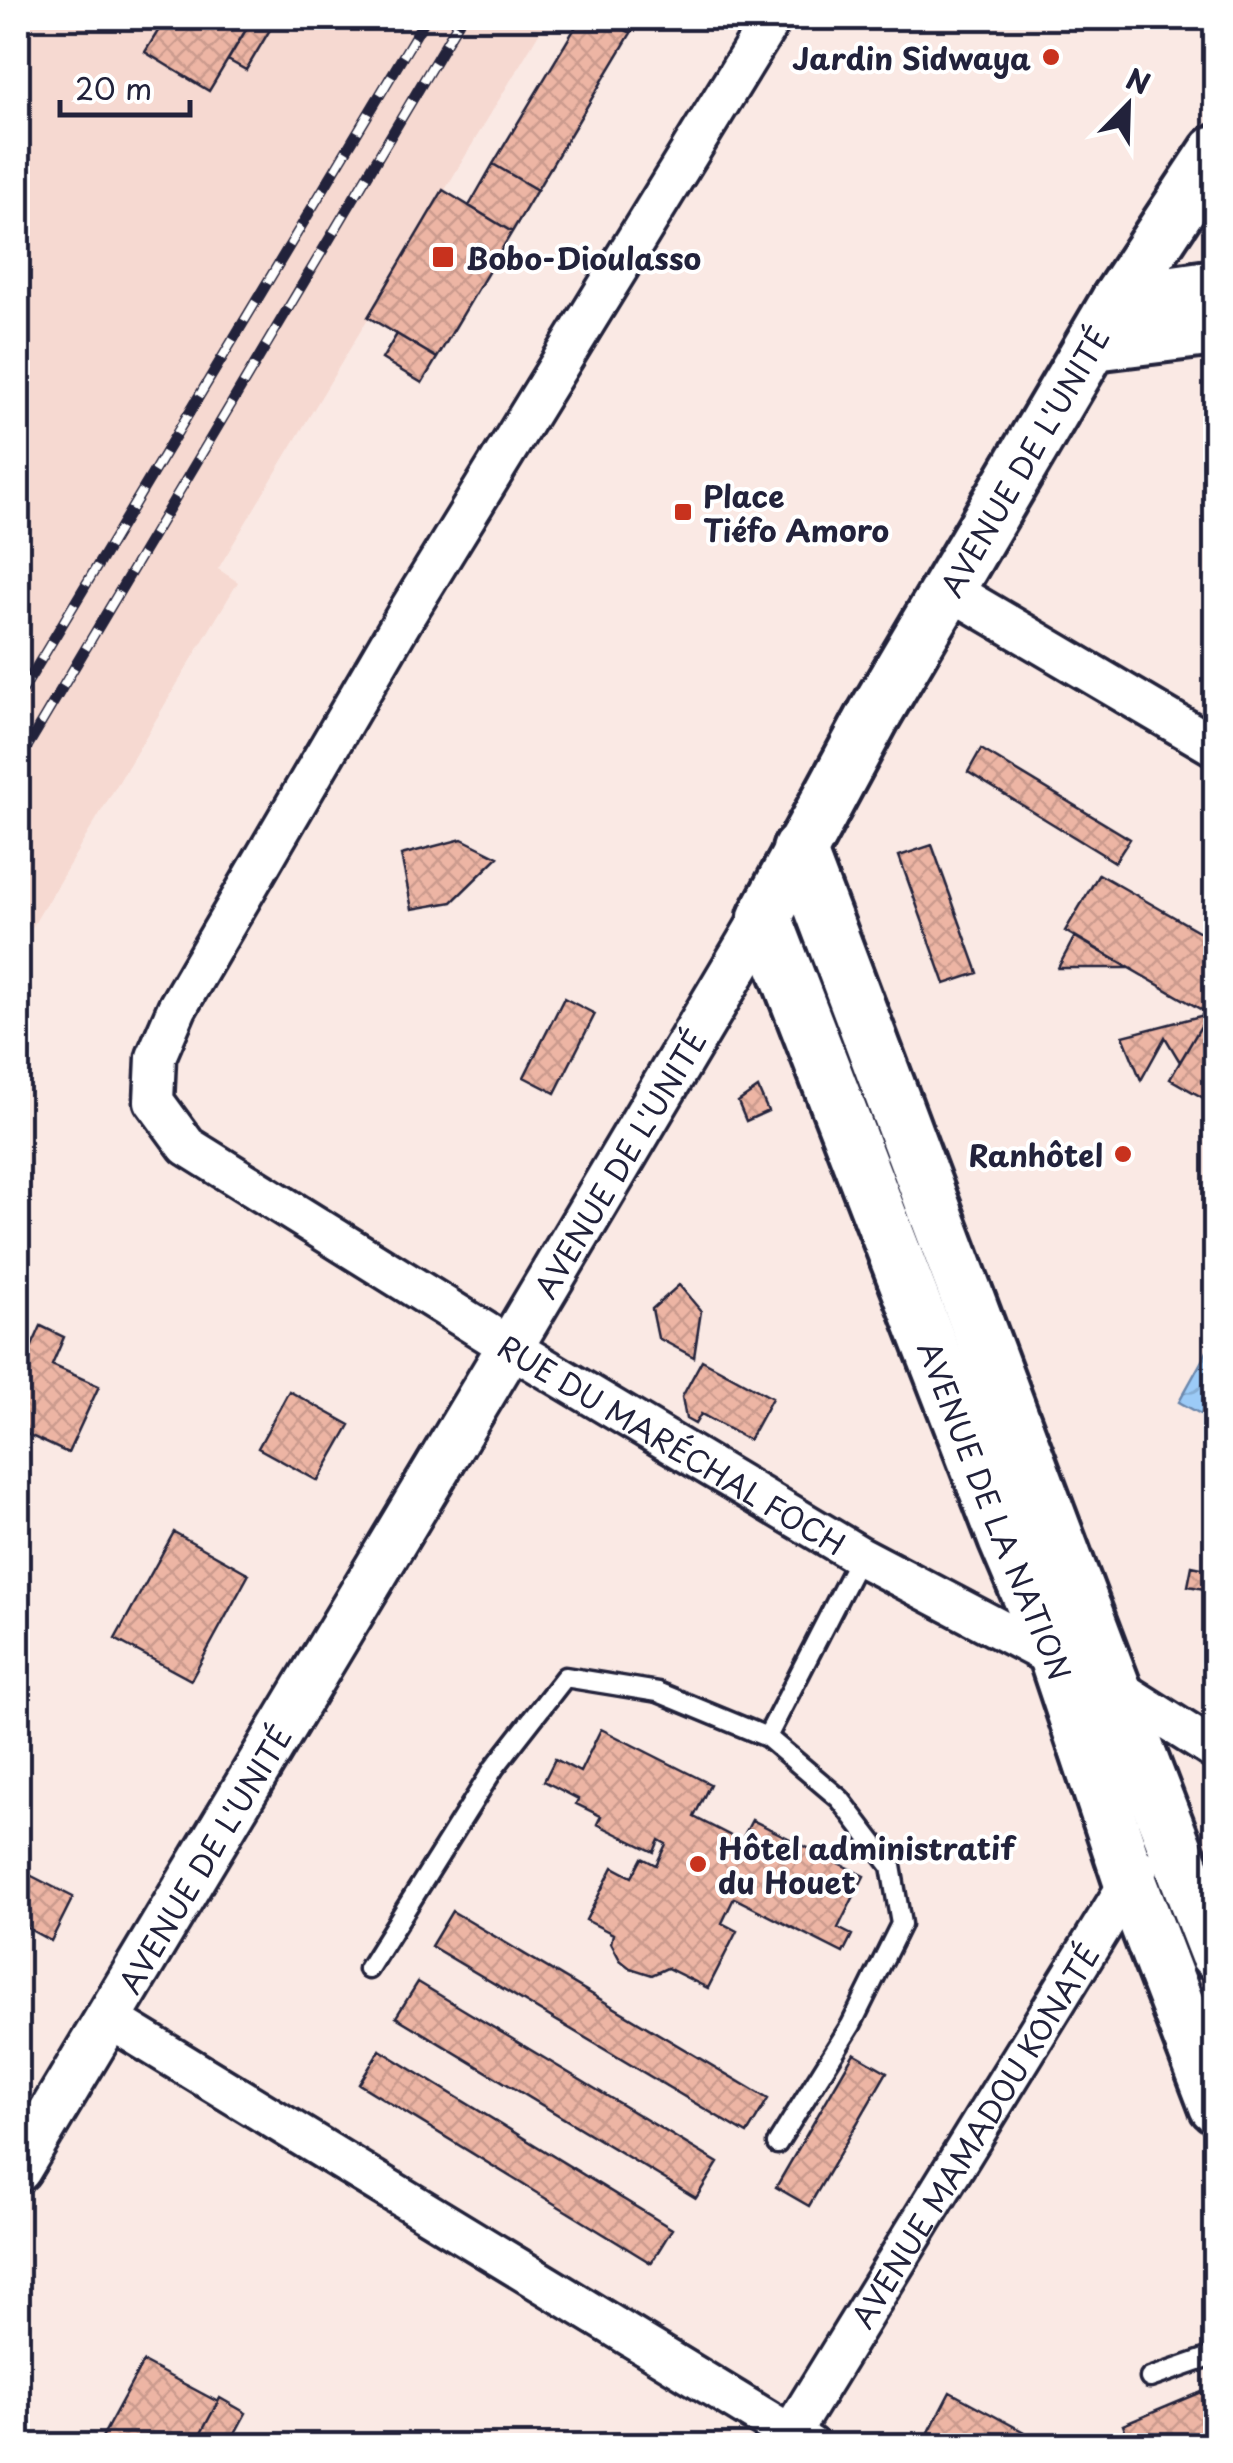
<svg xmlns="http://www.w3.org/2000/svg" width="1233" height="2463" font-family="'Playpen Sans',sans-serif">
  <defs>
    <pattern id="water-waves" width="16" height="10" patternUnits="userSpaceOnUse" patternTransform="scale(2.5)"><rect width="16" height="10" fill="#9ccbf7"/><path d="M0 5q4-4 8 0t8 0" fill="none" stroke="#86aed5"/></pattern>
    <pattern id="building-cross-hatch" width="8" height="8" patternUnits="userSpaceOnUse" patternTransform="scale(2.5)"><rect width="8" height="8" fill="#edb5a4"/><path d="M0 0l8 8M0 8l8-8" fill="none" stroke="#cb9b8e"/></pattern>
  </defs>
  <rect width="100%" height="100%" fill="#fae9e4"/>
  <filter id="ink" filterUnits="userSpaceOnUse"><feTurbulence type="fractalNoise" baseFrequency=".01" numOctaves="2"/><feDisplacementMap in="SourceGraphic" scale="20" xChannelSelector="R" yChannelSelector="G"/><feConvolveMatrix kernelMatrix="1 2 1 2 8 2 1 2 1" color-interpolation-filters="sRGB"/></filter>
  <g filter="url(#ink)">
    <path fill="#f6d9d1" d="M18 18H548L218 569 238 582 25 939 18 934Z"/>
    <path fill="url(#water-waves)" stroke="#6b87ac" stroke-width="2.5" d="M1215 1337V1422L1179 1402Z"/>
    <path fill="url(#building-cross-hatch)" stroke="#22223b" stroke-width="2.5" d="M166 18H253L209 91 145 52Z
      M253 18H277L246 70 228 60Z
      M581 18H605L631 33 537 190 493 164Z
      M605 18H639L631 33Z
      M493 164 537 190 512 232 469 206Z
      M443 190 512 232 437 358 368 317Z
      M397 334 437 358 422 383 382 359Z
      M981 749 1130 839 1115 862 968 772Z
      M462 839 498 857 452 902 412 909 401 855Z
      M932 845 978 973 945 984 899 856Z
      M1099 874 1216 941V1018L1065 931Z
      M1075 936 1130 968H1058Z
      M564 998 595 1014 555 1093 524 1077Z
      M1208 1014 1180 1062 1165 1037 1141 1080 1123 1036Z
      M1208 1014 1216 1018V1105L1170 1079Z
      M758 1088 768 1111 746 1121 738 1102Z
      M679 1285 701 1311 694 1357 658 1338 652 1309Z
      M41 1326 64 1337 52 1365 99 1386 68 1453 18 1430V1377Z
      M702 1360 772 1398 749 1440 701 1414 695 1424 686 1419 682 1397Z
      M289 1391 350 1425 318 1481 258 1448Z
      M174 1532 249 1574 191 1680 115 1639Z
      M1192 1566 1216 1571 1215 1591 1188 1586Z
      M601 1729 710 1784 694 1817 741 1841 752 1820 864 1876 838 1928 852 1935 843 1953 734 1898 722 1923 737 1931 708 1988 667 1968 652 1975 630 1968 620 1960 611 1943 613 1934 586 1920 613 1867 632 1877 642 1858 656 1865 666 1844 659 1840 654 1852 597 1824 601 1816 576 1804 578 1799 544 1781 555 1759 580 1772Z
      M18 1869 73 1897 51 1941 18 1923Z
      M452 1911 768 2099 747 2134 431 1946Z
      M418 1982 718 2163 696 2198 396 2017Z
      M380 2050 672 2229 651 2263 359 2084Z
      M854 2053 887 2072 809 2206 776 2187Z
      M143 2362 218 2402 194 2446H109L100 2441Z
      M950 2392 1050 2446H955L929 2432Z
      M1202 2392 1216 2424V2446H1131L1123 2425Z
      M220 2398 246 2413 228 2446H210L198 2439Z"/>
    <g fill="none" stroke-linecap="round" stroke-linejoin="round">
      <defs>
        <path id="service" d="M368 1969 494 1768 565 1677 658 1692 767 1737
          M777 2144 851 2025 901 1924 891 1866 840 1799 767 1737 860 1556
          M1150 2378 1216 2355"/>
        <g id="minor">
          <path id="s1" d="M772 18 407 613 177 1008 156 1057 154 1101 187 1146 510 1347 860 1556 1056 1659 1115 1687 1216 1751"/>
          <path d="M948 589 1216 747"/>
          <path d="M108 2018 810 2446"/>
          <path id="s2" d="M783 2446 1138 1868"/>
        </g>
        <g id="tertiary">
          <path id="s3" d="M18 2169 510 1347 765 917"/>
        </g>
        <g id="secondary">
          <path id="s4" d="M1216 152 1118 300 874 715 765 917 1005 1539 1056 1659 1130 1881 1216 2106"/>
          <path d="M1118 300 1216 286"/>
          <path d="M1094 344 1216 329"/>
          <path d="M799 850C939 1217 1073 1587 1216 1953"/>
        </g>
      </defs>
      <use href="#service" stroke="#22223b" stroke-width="25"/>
      <use href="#minor" stroke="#22223b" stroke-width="45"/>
      <use href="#tertiary" stroke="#22223b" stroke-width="52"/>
      <use href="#secondary" stroke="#22223b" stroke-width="60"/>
      <use href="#service" stroke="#fff" stroke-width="18"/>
      <use href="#minor" stroke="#fff" stroke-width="38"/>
      <use href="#tertiary" stroke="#fff" stroke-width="45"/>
      <use href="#secondary" stroke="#fff" stroke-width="52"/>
      <defs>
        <path id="rail" d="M18 698 426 18
          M18 762 461 18"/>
      </defs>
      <use href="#rail" stroke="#22223b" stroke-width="11"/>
      <use href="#rail" stroke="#fff" stroke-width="8" stroke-dasharray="22" stroke-linecap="butt"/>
    </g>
  </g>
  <g fill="#c8321e" stroke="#fff" stroke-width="4">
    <circle cx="1051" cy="57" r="10"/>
    <rect x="431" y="245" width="24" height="24" rx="5"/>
    <rect x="673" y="502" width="20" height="20" rx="5"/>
    <circle cx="1123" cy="1154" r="10"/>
    <circle cx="698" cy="1864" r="10"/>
  </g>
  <g text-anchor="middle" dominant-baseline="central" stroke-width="8" stroke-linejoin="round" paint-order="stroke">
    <g font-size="30" font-weight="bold" fill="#22223b" stroke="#fff" text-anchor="start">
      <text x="1031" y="57" text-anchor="end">Jardin Sidwaya</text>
      <text x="466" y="257">Bobo-Dioulasso</text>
      <text x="703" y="495">Place<tspan x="703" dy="34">Tiéfo Amoro</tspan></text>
      <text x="1103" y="1154" text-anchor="end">Ranhôtel</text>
      <text x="718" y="1847">Hôtel administratif<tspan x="718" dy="34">du Houet</tspan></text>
    </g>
    <g font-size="30" fill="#22223b" stroke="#fff">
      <text transform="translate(1024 461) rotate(-60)">AVENUE DE L'UNITÉ</text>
      <text stroke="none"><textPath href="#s3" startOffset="1172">AVENUE DE L'UNITÉ</textPath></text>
      <text stroke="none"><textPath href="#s1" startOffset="1878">RUE DU MARÉCHAL FOCH</textPath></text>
      <text stroke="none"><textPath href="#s4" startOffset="1525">AVENUE DE LA NATION</textPath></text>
      <text stroke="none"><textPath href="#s3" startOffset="362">AVENUE DE L'UNITÉ</textPath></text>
      <text stroke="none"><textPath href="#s2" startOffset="365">AVENUE MAMADOU KONATÉ</textPath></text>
    </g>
  </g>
  <rect width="1233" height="2463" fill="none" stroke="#fff" stroke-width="60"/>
  <rect x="30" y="30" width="1173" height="2403" fill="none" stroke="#22223b" stroke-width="4" filter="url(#ink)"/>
  <g transform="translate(1128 105) rotate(23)" stroke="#ffffff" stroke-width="8" paint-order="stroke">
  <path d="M0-8L18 38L0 25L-18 38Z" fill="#22223b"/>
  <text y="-15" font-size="28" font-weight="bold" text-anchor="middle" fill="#22223b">N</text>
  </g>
  <path d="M60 100v15h130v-15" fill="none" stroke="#22223b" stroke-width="5"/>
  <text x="75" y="100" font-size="30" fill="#22223b" stroke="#ffffff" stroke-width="8" paint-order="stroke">20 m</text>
</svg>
